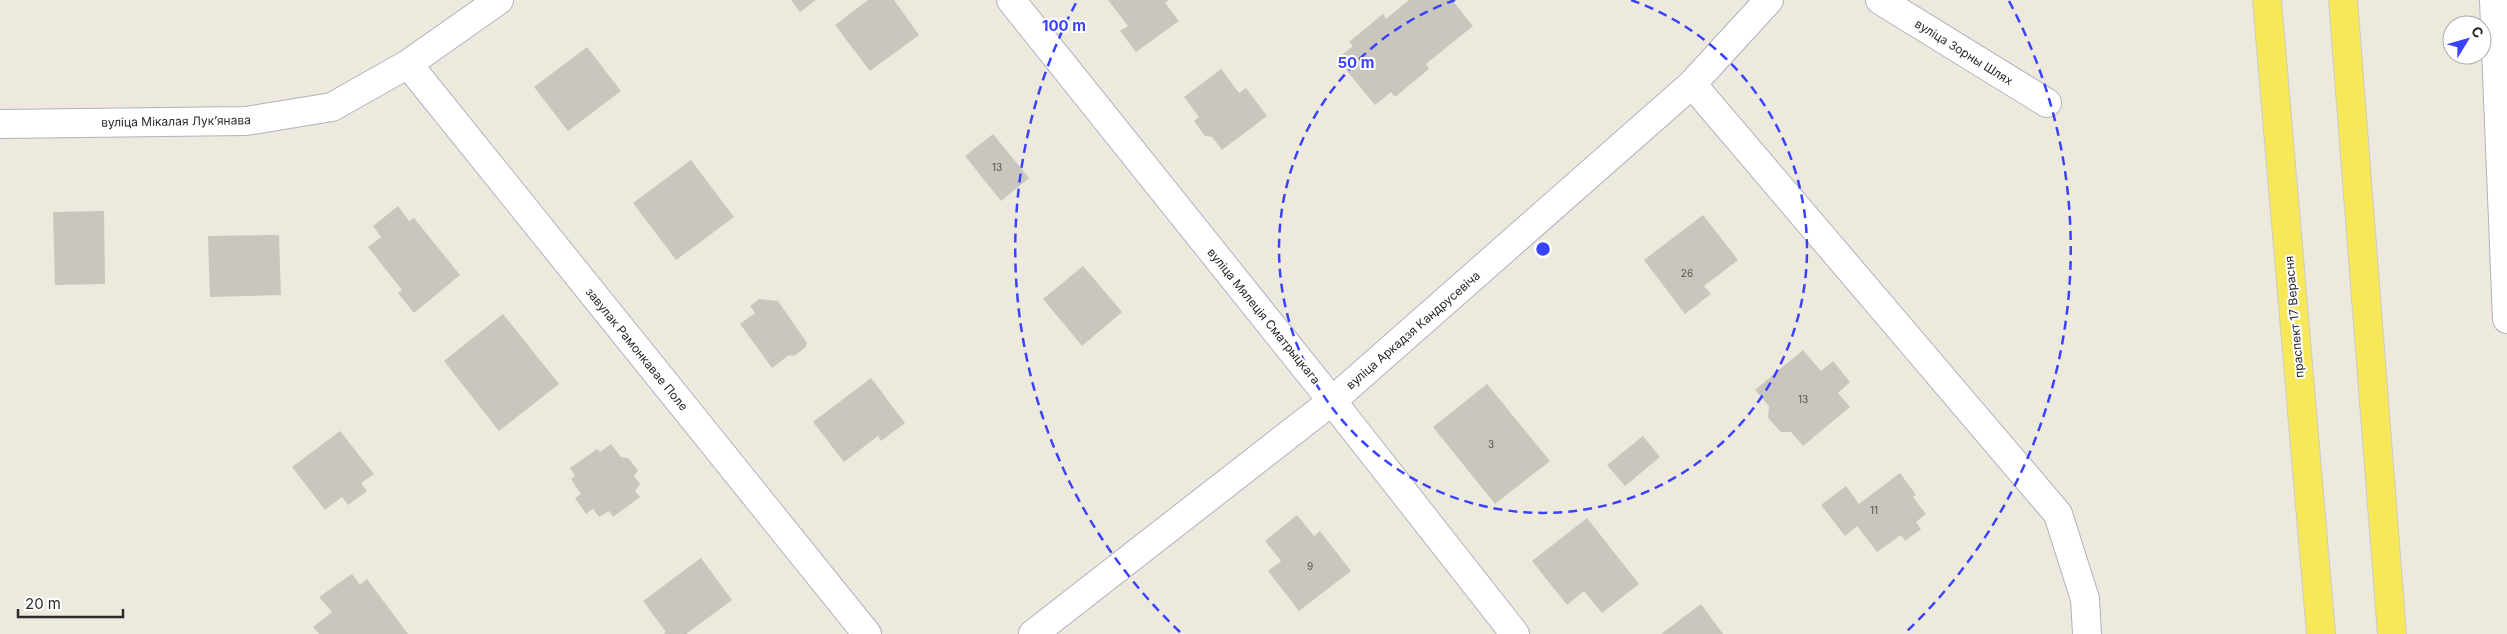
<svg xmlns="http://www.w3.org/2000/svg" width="2507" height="634" font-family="Inter,sans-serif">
  <rect width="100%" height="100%" fill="#eee9dd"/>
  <path fill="#c9c6bd" d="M791 0H816L800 12Z
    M868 0H894L919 35 870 71 835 25Z
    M1108 0H1169L1165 3 1179 21 1136 52 1120 31 1128 26Z
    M1409 0H1452L1473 26 1426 64 1429 69 1395 97 1391 92 1375 105 1337 59 1353 46 1349 42 1383 14 1386 19Z
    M587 47 621 91 568 131 534 87Z
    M1221 69 1239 93 1246 88 1267 116 1222 150 1212 137 1205 136 1194 121 1199 117 1184 97Z
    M993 134 1029 178 1001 201 965 156Z
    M691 160 734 217 676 260 633 203Z
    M398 206 409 221 414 218 460 275 414 313 398 293 402 290 368 247 381 237 373 226Z
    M104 211 105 284 55 285 53 212Z
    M1703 215 1738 260 1704 286 1711 294 1685 314 1644 260Z
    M279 235 281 295 210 297 208 236Z
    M1083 266 1122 312 1082 346 1043 299Z
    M759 299 778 301 807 343 805 348 794 356 789 355 772 368 740 324 755 313 750 306Z
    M503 314 559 384 499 431 444 361Z
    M1803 350 1821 371 1833 361 1850 382 1838 393 1850 407 1803 446 1791 432H1781L1768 418 1769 406 1755 390Z
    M871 378 905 423 881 441 878 436 844 462 813 422Z
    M1487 384 1550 461 1495 504 1433 427Z
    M340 431 374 474 361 483 367 491 348 505 342 497 325 510 292 467Z
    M1643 436 1660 457 1625 486 1607 465Z
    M611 444 621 457 628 458 638 470 634 476 640 484 635 491 640 497 613 517 609 511 599 517 593 509 586 514 575 498 581 494 571 479 575 476 570 468 597 449 600 452Z
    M1900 473 1916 495 1913 497 1926 514 1916 522 1921 529 1905 541 1901 535 1877 552 1857 526 1845 536 1821 505 1846 486 1859 504Z
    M1297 515 1314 536 1320 531 1351 571 1299 611 1268 571 1281 561 1265 541Z
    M1587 518 1639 584 1602 613 1584 591 1567 605 1532 561Z
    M701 558 732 600 686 634H664L666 632 643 601Z
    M352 574 360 585 367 579 408 634H319L313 627 332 612 319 597Z
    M1701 604 1723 634H1661Z"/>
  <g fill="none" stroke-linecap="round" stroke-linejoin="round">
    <defs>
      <path id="minor" d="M1011 0 1332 401 1515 634
        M1880 0 2047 103
        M2494 0 2507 319
        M408 64 867 634
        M1692 84 2058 514 2085 599 2087 634
        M0 124 246 121 332 107 408 64 499 0
        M1033 634 1332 401 1692 84 1769 0"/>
      <path id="major" d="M2267 0 2321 634
        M2343 0 2392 634"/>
    </defs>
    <use href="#minor" stroke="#b1b1c0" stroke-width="30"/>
    <use href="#major" stroke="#ccc" stroke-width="30"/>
    <use href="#minor" stroke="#fff" stroke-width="28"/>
    <use href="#major" stroke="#f6e859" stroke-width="28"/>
  </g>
  <g fill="none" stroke="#3942ff" stroke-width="2.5" stroke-dasharray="9 6">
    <path d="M1631 0A264 264 0 1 1 1455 0"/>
    <path d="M1180 632A528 528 0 0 1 1077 1M2009 1A528 528 0 0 1 1906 632"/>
  </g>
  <g text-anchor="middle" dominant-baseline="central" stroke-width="4" stroke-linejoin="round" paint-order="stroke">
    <g font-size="10" fill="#525250">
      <text x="997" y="167">13</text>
      <text x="1687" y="273">26</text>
      <text x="1803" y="399">13</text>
      <text x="1491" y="444">3</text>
      <text x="1874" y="510">11</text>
      <text x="1310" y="566">9</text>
    </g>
    <g font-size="12" fill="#2b2b2b" stroke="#fff">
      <text transform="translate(1964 52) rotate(32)">вуліца Зорны Шлях</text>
      <text transform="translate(176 121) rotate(-1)">вуліца Мікалая Лукʼянава</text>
      <text transform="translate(1264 316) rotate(51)">вуліца Мялеція Сматрыцкага</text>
      <text transform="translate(2294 317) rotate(-95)">праспект 17 Верасня</text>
      <text transform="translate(1413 330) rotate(-41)">вуліца Аркадзя Кандрусевіча</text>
      <text transform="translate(637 349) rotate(51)">завулак Рамонкавае Поле</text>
    </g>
  </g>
  <circle cx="1543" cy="249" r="8" fill="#3942ff" stroke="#fff" stroke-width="2.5"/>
  <g font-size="15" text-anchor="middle" font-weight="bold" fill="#3942ff" stroke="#fff" stroke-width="4" stroke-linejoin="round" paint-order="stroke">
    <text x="1064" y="31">100 m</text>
    <text x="1356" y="68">50 m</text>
  </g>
  <g transform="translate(2467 40) rotate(53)"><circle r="24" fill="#ffffff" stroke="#aaaaaa"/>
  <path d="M0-4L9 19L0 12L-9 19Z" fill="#3942ff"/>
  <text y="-8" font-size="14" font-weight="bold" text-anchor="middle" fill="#2b2b2b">С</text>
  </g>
  <path d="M18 609v8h105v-8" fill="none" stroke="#2b2b2b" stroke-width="2.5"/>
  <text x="25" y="609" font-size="15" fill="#2b2b2b" stroke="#ffffff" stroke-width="4" paint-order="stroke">20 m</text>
</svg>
